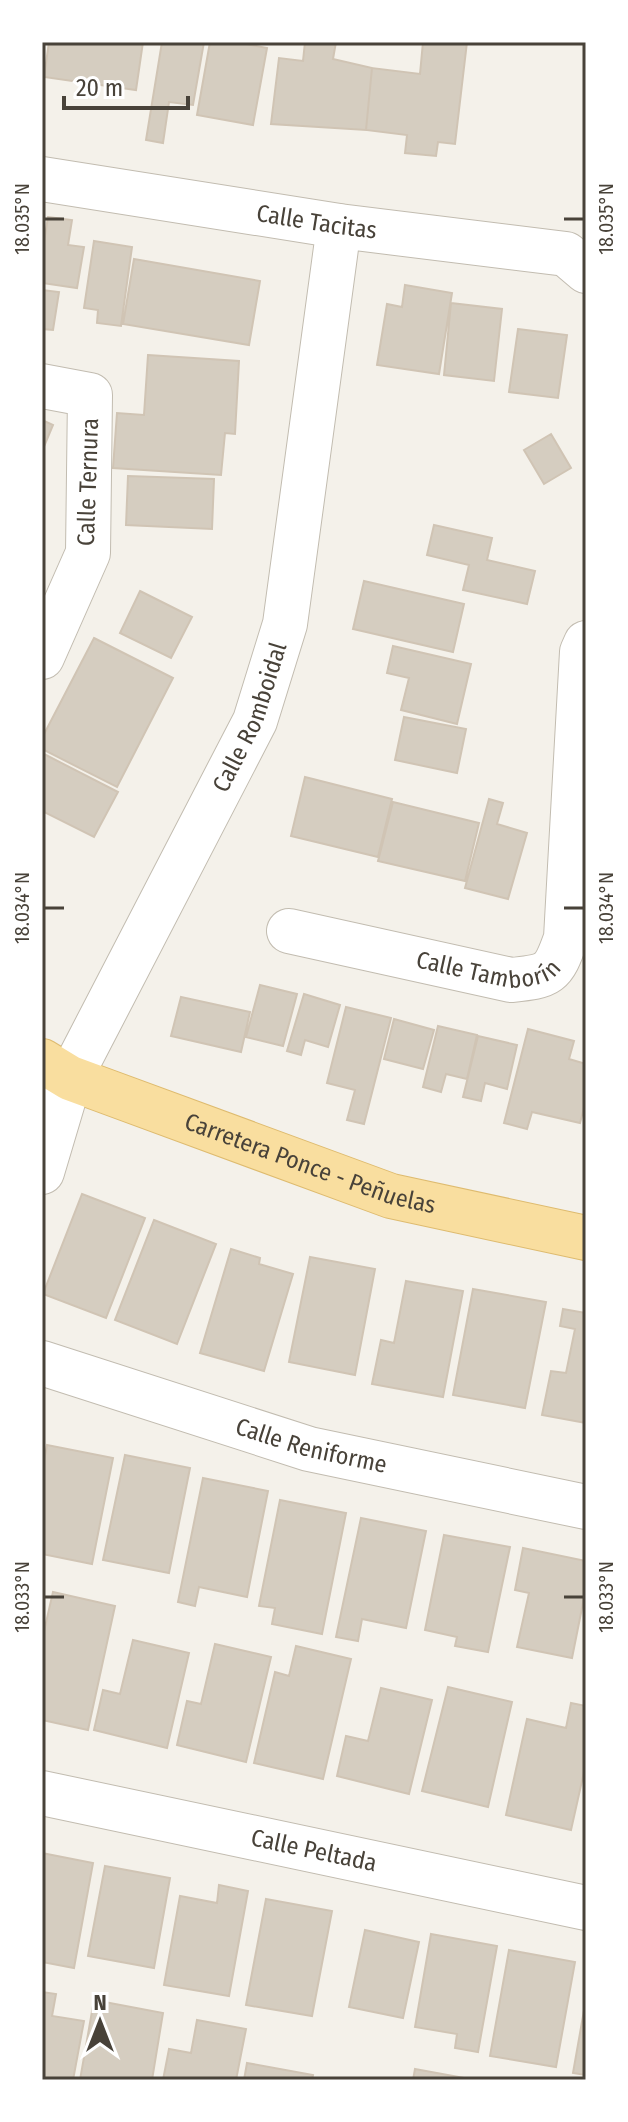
<svg xmlns="http://www.w3.org/2000/svg" width="628" height="2122" font-family="'Fira Sans Condensed',sans-serif">
  <rect width="100%" height="100%" fill="#f4f1ea"/>
  <path fill="#d5cdc0" stroke="#d0c4b4" stroke-width="2" d="M49 42H143L136 90 44 77Z
    M162 42H204L193 105 169 102 163 143 146 140Z
    M210 42H236L267 48 253 125 197 115Z
    M305 42H336L333 59 372 68 366 130 271 124 279 58 303 61Z
    M423 42H467L455 144 438 142 436 156 405 153 407 135 366 130 372 68 420 74Z
    M48 217 72 220 68 245 84 247 77 288 42 283V254Z
    M94 241 132 247 121 326 97 323 98 310 84 308Z
    M134 259 260 281 249 345 123 324Z
    M405 285 452 293 439 374 377 365 387 304 402 307Z
    M42 290 59 292 53 330 42 329Z
    M451 303 502 309 494 381 444 375Z
    M518 329 567 335 558 398 509 392Z
    M148 355 239 361 235 434 225 433 221 475 113 468 117 413 144 415Z
    M42 420 53 425 43 449 42 448Z
    M551 434 571 468 544 484 524 450Z
    M128 476 214 479 212 529 126 525Z
    M434 525 492 538 487 560 535 571 527 604 463 590 469 565 427 555Z
    M364 581 464 604 453 652 353 629Z
    M140 591 192 617 171 658 120 633Z
    M94 638 173 678 117 787 42 749V738Z
    M393 646 471 664 457 724 401 710 409 678 387 673Z
    M404 717 466 729 457 773 395 760Z
    M42 753 118 792 94 837 42 811Z
    M305 777 392 799 378 857 291 836Z
    M489 799 503 803 497 824 527 833 508 899 465 888Z
    M393 802 479 823 465 881 378 861Z
    M260 985 297 994 283 1046 246 1037Z
    M304 994 340 1005 328 1047 305 1040 301 1055 287 1051Z
    M181 997 250 1012 241 1052 171 1036Z
    M346 1007 391 1018 364 1124 347 1120 355 1090 327 1083Z
    M394 1019 434 1030 423 1069 384 1059Z
    M438 1026 477 1035 467 1079 446 1074 441 1092 423 1087Z
    M528 1029 574 1041 569 1059 586 1064V1100L580 1123 532 1112 527 1129 504 1123Z
    M478 1036 517 1045 507 1089 485 1083 481 1101 463 1097Z
    M82 1194 145 1218 106 1318 43 1294Z
    M154 1220 216 1244 177 1344 115 1320Z
    M231 1249 260 1258 259 1264 293 1274 264 1371 200 1353Z
    M310 1257 375 1269 355 1375 289 1362Z
    M406 1281 463 1291 443 1397 372 1384 381 1340 394 1343Z
    M473 1289 546 1302 525 1408 453 1395Z
    M563 1309 586 1313V1423L542 1415 551 1371 566 1373 575 1329 560 1326Z
    M47 1445 113 1458 92 1564 42 1554V1471Z
    M125 1455 190 1468 169 1573 103 1560Z
    M203 1478 268 1491 247 1597 199 1587 195 1606 178 1602Z
    M280 1500 346 1513 322 1634 272 1624 275 1608 259 1606Z
    M361 1518 426 1531 406 1628 362 1619 358 1641 336 1637Z
    M444 1535 510 1547 488 1652 455 1646 457 1637 425 1630Z
    M523 1548 586 1561V1588L572 1658 517 1647 529 1593 515 1590Z
    M53 1592 115 1606 88 1730 42 1720V1640Z
    M133 1640 189 1653 167 1748 94 1730 103 1690 120 1694Z
    M215 1644 271 1657 246 1762 177 1745 187 1701 201 1704Z
    M296 1646 351 1659 323 1779 254 1763 275 1672 289 1676Z
    M448 1687 512 1702 488 1807 422 1791Z
    M381 1688 432 1700 409 1794 337 1776 346 1736 368 1741Z
    M571 1703 586 1706V1763L571 1830 506 1815 527 1719 566 1728Z
    M42 1853 93 1863 74 1968 42 1962Z
    M105 1866 170 1878 154 1968 88 1956Z
    M219 1885 248 1891 229 1996 164 1985 180 1896 217 1903Z
    M266 1899 332 1911 312 2016 246 2005Z
    M365 1930 419 1942 403 2018 349 2007Z
    M431 1934 497 1946 478 2052 455 2048 457 2034 415 2027Z
    M509 1950 575 1962 556 2067 490 2056Z
    M42 1992 56 1994 52 2016 84 2021 73 2080H42Z
    M586 1999V2075L573 2073Z
    M94 2000 163 2013 152 2080H80Z
    M197 2020 246 2029 236 2080H163L169 2049 191 2053Z
    M247 2063 313 2075 312 2080H244Z
    M415 2069 475 2080H413Z"/>
  <g fill="none" stroke-linecap="round" stroke-linejoin="round">
    <defs>
      <g id="minor">
        <path id="s1" d="M42 179 339 226 566 254 586 271"/>
        <path d="M42 386 90 395 88 553 42 657"/>
        <path id="s2" d="M289 931 511 980C550 976 553 975 566 938L582 652 586 643"/>
        <path id="s3" d="M42 1172 70 1078 255 721 285 624 339 226"/>
        <path id="s4" d="M42 1363 309 1449 586 1507"/>
        <path id="s5" d="M42 1793 586 1908"/>
      </g>
      <g id="major">
        <path id="s6" d="M42 1061 70 1078 391 1196 586 1238"/>
      </g>
    </defs>
    <use href="#minor" stroke="#c2bcb0" stroke-width="46"/>
    <use href="#major" stroke="#debb6f" stroke-width="46"/>
    <use href="#minor" stroke="#fff" stroke-width="44"/>
    <use href="#major" stroke="#f9de9f" stroke-width="44"/>
  </g>
  <path fill="none" stroke="#484239" stroke-width="3" d="M44 219H64M564 219H584M44 908H64M564 908H584M44 1597H64M564 1597H584"/>
  <g text-anchor="middle" dominant-baseline="central" stroke-width="6" stroke-linejoin="round" paint-order="stroke">
    <g font-size="24" fill="#484239" stroke="#fff">
      <text stroke="none"><textPath href="#s1" startOffset="278">Calle Tacitas</textPath></text>
      <text transform="translate(88 482) rotate(-88)">Calle Ternura</text>
      <text stroke="none"><textPath href="#s3" startOffset="502">Calle Romboidal</textPath></text>
      <text stroke="none"><textPath href="#s2" startOffset="204">Calle Tamborín</textPath></text>
      <text stroke="none"><textPath href="#s6" startOffset="288">Carretera Ponce - Peñuelas</textPath></text>
      <text stroke="none"><textPath href="#s4" startOffset="282">Calle Reniforme</textPath></text>
      <text stroke="none"><textPath href="#s5" startOffset="278">Calle Peltada</textPath></text>
    </g>
  </g>
  <rect width="628" height="2122" fill="none" stroke="#ffffff" stroke-width="88"/>
  <g transform="translate(100 2022)" stroke="#ffffff" stroke-width="6" paint-order="stroke">
  <path d="M0-6L14 30L0 20L-14 30Z" fill="#484239"/>
  <text y="-12" font-size="22" font-weight="bold" text-anchor="middle" fill="#484239">N</text>
  </g>
  <path d="M64 96v12h124v-12" fill="none" stroke="#484239" stroke-width="4"/>
  <text x="76" y="96" font-size="24" fill="#484239" stroke="#ffffff" stroke-width="6" paint-order="stroke">20 m</text>
  <rect x="44" y="44" width="540" height="2034" fill="none" stroke="#484239" stroke-width="3"/>
  <g font-size="20" text-anchor="middle" fill="#484239">
    <text transform="translate(22 219) rotate(-90)" y="7">18.035°N</text>
    <text transform="translate(606 219) rotate(-90)" y="7">18.035°N</text>
    <text transform="translate(22 908) rotate(-90)" y="7">18.034°N</text>
    <text transform="translate(606 908) rotate(-90)" y="7">18.034°N</text>
    <text transform="translate(22 1597) rotate(-90)" y="7">18.033°N</text>
    <text transform="translate(606 1597) rotate(-90)" y="7">18.033°N</text>
  </g>
</svg>
